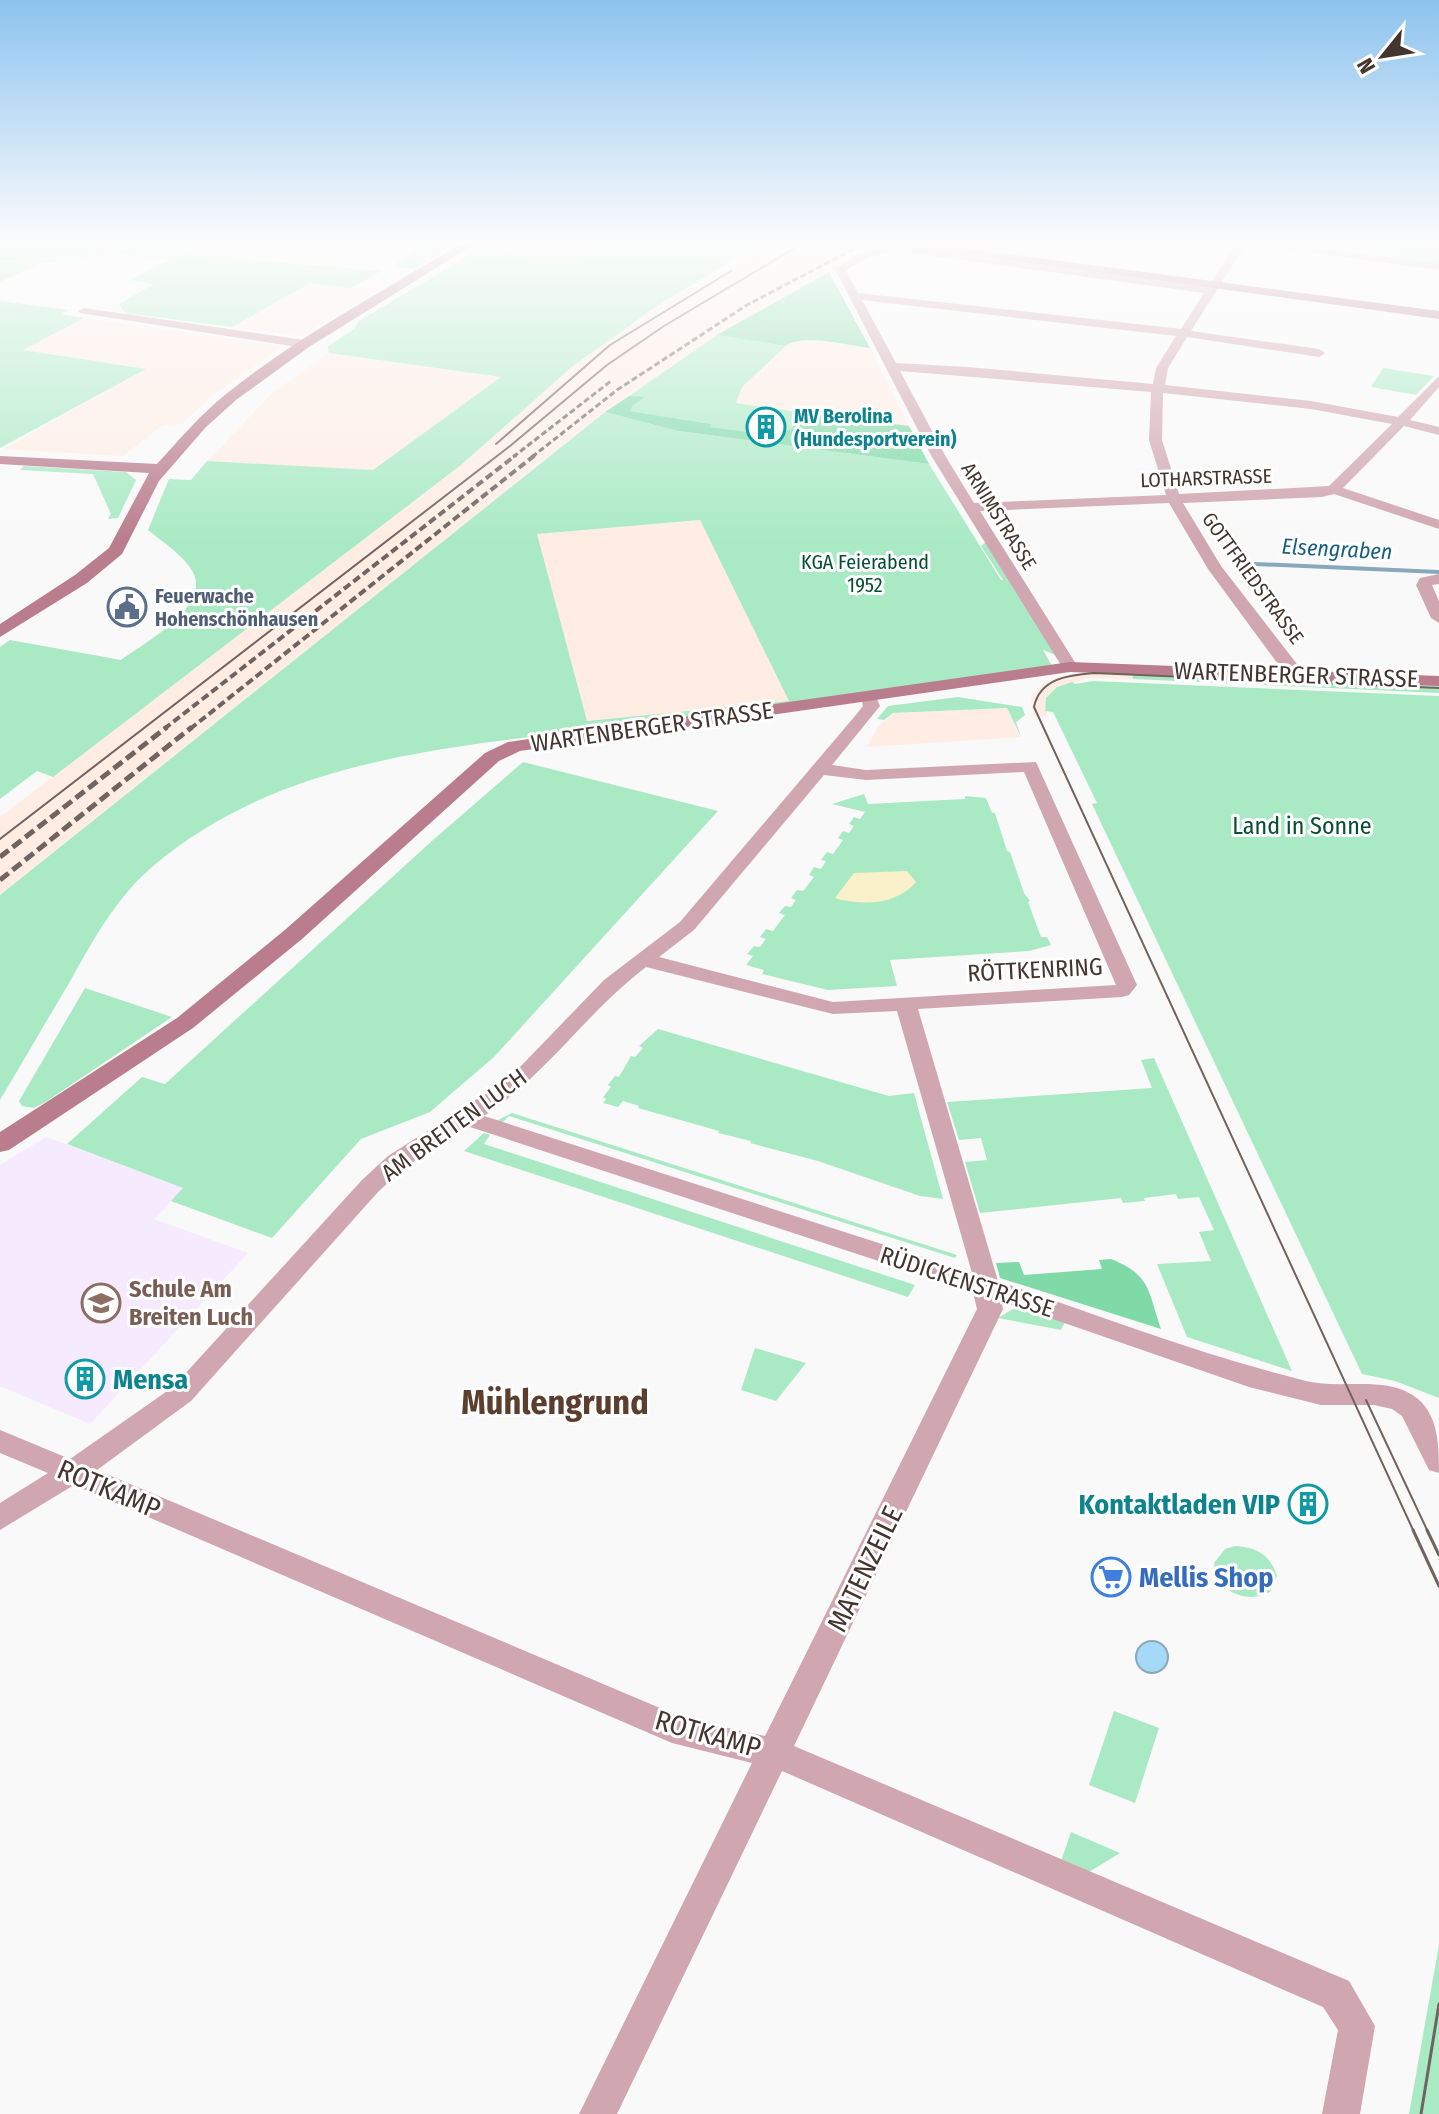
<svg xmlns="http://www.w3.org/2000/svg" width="1439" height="2114" font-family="'Fira Sans Condensed',sans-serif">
  <rect width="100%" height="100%" fill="#f9f9f9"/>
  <path fill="#ffede4" d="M501 245H595L571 261 491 252Z
    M776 245H880L717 335 598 417 0 895V817L461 465 573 366 660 304Z
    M310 283 375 291 301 336 232 327Z
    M84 318 281 346 282 347 212 396 182 424 163 425 123 456 4 449 145 369 21 350Z
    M807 340 870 348 909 426 736 403 742 387 791 342Z
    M329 353 502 377 373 470 208 461 272 393Z
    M700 520 790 702 586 721 536 534Z
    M1085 672H1132L1133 679 1089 678 1057 687 1045 709 1048 716 1033 717 1031 698 1043 684 1057 677Z
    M1007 708 1020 737 867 747 878 727 893 713Z"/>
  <path fill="#f6eaff" d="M46 1137 184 1188 154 1219 248 1253 90 1424 0 1386V1165Z"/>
  <path fill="#a9eac4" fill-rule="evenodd" d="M0 245H191L181 254 381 271 351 288 310 283 232 327 125 313 119 304 154 284 130 280 169 260 105 252 88 258 41 263 0 282Z
    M422 245H454L415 269 393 266Z
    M595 245H759L660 304 573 366 461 465 53 777 37 771 0 799V647L10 640 121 660C144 643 211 607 193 572 183 555 164 543 148 530L169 479 191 480 207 461 373 470 501 377 329 353 328 346 354 329 359 321 476 251 571 261Z
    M1388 246 1439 251V267L1379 259Z
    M0 301 69 310 61 314 84 318 23 350 146 369 0 448Z
    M717 335 786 346 742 387 736 403 798 412 792 429 772 435 710 427V424L630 411 629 396Z
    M1383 368 1434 376 1416 395 1371 387Z
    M605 412 678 431 929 464 1001 580H1003L981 546 986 542 1056 655 1043 650 1052 666C915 685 778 704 641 723 472 747 289 750 152 867 115 899 92 942 68 985 45 1023 23 1062 0 1100V895ZM700 520 789 701 587 721 537 534Z
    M24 466 126 472 136 480 118 518 108 519 111 514 93 474 20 470Z
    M1132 672 1439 685V693L1133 679Z
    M1093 681 1439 696V1398L1395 1381 1362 1374 1092 804 1097 803 1053 712 1045 711 1046 698 1057 687 1072 682 1075 684Z
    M958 697 1022 707 1025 715 1016 722 1021 737 1007 708 893 713 884 720 877 719 888 706Z
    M523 762 718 811 494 1057 430 1112 361 1139 272 1238 171 1201 183 1188 67 1144 142 1077 165 1084 433 840Z
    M864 794 868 804 965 799V796L986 798 992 813H995L1007 851 1010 852 1024 893 1030 901 1028 902 1041 937H1047L1051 945 1029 951 890 960 897 986 828 990 762 974 764 970 746 965 753 956 747 954 754 946 760 947 766 939 760 937 766 929 773 931 785 915 779 913 785 906 791 907 796 900 791 898 797 890 803 891 814 877 809 875 814 867 821 869 826 861 821 860 827 852 833 854 843 840 838 838 843 831 849 833 854 826 849 824 854 817 860 819 865 812 832 804Z
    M85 988 172 1017 44 1103 34 1108 22 1106 19 1101Z
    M658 1029 889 1096 914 1093 943 1199 920 1196 818 1161 750 1143 751 1141 718 1133 719 1131 638 1108 639 1106 623 1101 618 1107 603 1103 606 1099 603 1097 611 1087 608 1085 615 1076 619 1077 631 1056 635 1057 643 1048 639 1046Z
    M1154 1058 1292 1371 1187 1337 1157 1264 1211 1261 1199 1232 1214 1230 1199 1197 1178 1199 1176 1194 1144 1198 1145 1201 1123 1203 1121 1198 980 1213 965 1162 987 1160 981 1138 959 1140 947 1102 1152 1088 1141 1060Z
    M512 1113 957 1255 955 1258 509 1116 501 1124 494 1122Z
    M484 1133 490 1135 484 1144 915 1285 908 1297 464 1151Z
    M1023 1308 1065 1322 1061 1330 998 1318 1013 1309Z
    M755 1348 806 1363 776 1401 741 1390Z
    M1235 1546C1256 1547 1271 1555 1277 1576L1270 1592C1246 1605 1216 1591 1214 1563L1225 1549Z
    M1114 1711 1159 1728 1135 1803 1089 1785Z
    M1071 1832 1120 1853 1089 1872 1061 1861Z
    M1439 1945V2114H1409Z"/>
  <path fill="#7fdaa8" d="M13 245H93L77 255 0 261V248Z
    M829 272 870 348C850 346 801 333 786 346L717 335Z
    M629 396 645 397 632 406 630 411 711 424 710 427 772 435 792 429 798 412 909 426 929 464 678 431 605 412Z
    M1111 1259C1151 1275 1148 1291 1161 1329L1000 1278 996 1263 1019 1262 1024 1275 1102 1269 1099 1260Z"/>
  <path fill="#faf0ca" d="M907 871 916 882C897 905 862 906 835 898L854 873Z"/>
  <path fill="#a5d9f7" stroke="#88a8bb" stroke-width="2" d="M1136 1657a16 16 0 1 1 32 0a16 16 0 1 1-32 0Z"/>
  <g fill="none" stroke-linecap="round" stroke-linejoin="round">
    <path stroke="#88a8bb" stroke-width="4" d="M1233 563 1439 572"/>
    <path fill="#d0a6b1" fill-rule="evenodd" d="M900 245 1208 287 1235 245H1245L1191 331 1319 349 1325 353 1319 357 1187 337 1168 368 1165 385 1311 401 1398 417 1439 376V387L1410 420 1439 427V435L1404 426 1343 488 1439 520V529L1334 494 1322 497 1183 503 1221 566 1300 668 1303 675 1295 680 1289 679 1208 569 1169 503 980 511 1078 667 1070 672 1064 670 932 457 835 269 861 253ZM897 251 1204 293 1181 329 858 293 846 270 868 257ZM862 300 1176 336 1156 368 1153 384 968 367 896 363ZM900 371 1151 392 1149 440 1166 495 974 503 946 457ZM1163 393 1311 409 1392 424 1329 486 1179 494 1162 440Z
      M1257 245H1289L1439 264V270Z
      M1391 245 1439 248V254L1396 248Z
      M84 308 304 340 310 344 304 348 80 313 78 311Z
      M1439 574V584L1432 585 1439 601V623L1431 618 1416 585 1420 578Z
      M869 693 875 694 880 706 832 765 866 770 1036 762 1137 985 1129 995 1122 997 918 1009 998 1281C1100 1316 1201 1355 1306 1381 1341 1390 1388 1374 1418 1399 1439 1417 1439 1448 1439 1473L1429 1470 1402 1416 1392 1409 1374 1405H1321L1249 1387 1001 1301 1003 1309 794 1746 1349 1981 1375 2026 1360 2114H1322L1338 2030 1323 2007 782 1771 617 2114H579L752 1763 672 1743 74 1485 0 1530V1503L48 1473 0 1453V1430L70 1459 173 1387 362 1180 388 1156 496 1087 522 1065 604 980 680 922 855 716 863 706 861 698ZM1024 772 1116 985 833 1002 659 957 694 930 824 775 866 780ZM646 967 833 1014 897 1011 972 1273 484 1116C546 1075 587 1012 646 967ZM467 1126 973 1292 977 1309 765 1736 686 1719 97 1470 191 1401 378 1192 404 1168Z"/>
    <path fill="#b97d8e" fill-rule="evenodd" d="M459 245H473L309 347 236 400 206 427 159 481 122 554 87 583 0 637V624L75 575 109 548 149 473 0 464V456L157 464C179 440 200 415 226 394 297 337 380 293 459 245Z
      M947 246 1439 311V319L943 251 941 249Z
      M1070 662 1439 676V686L1070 672 520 751 499 761 302 939 193 1028 9 1150 0 1152V1132L177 1018 286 929 485 753 508 742Z"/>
    <path stroke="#6f645f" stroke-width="2" d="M496 444 610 345 731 271
      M0 839 510 446 607 365 664 326 800 245
      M1366 1400 1428 1532
      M1414 1532 1034 707C1040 678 1069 675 1094 673L1439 688"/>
    <path stroke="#6f645f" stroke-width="3" d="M1413 1530 1439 1586
      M1427 1530 1439 1555
      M1421 2114 1439 2004"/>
    <path stroke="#6f645f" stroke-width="3" stroke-dasharray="6 3" stroke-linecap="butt" d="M513 457 611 381
      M532 457 617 390 747 305 861 245"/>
    <path stroke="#6f645f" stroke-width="4" stroke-dasharray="8 4" stroke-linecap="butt" d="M164 729 516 455
      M190 729 535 455"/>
    <path stroke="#6f645f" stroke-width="5" stroke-dasharray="11 5" stroke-linecap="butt" d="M0 857 167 727
      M0 880 192 727"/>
    <path stroke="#b97d8e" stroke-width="13" d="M919 245 947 249"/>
  </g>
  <linearGradient id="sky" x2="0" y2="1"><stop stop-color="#8dc3ee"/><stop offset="0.45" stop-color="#fcfcfc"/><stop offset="1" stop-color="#fcfcfc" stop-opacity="0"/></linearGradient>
  <rect width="1439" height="541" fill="url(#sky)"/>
  <defs>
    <symbol id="building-ring" viewBox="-11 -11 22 22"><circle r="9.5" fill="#fff" stroke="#0f9aa8" stroke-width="1.5"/><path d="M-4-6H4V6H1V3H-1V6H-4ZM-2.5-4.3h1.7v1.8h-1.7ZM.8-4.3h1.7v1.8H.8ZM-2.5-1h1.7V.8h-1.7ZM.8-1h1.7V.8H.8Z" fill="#0f9aa8"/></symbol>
    <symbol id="civic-ring" viewBox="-11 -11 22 22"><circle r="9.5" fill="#fff" stroke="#5c6f8a" stroke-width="1.5"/><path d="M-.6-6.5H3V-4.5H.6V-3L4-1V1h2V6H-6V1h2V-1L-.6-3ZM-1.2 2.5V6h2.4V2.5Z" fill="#5c6f8a"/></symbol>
    <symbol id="school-ring" viewBox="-11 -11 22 22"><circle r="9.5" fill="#fff" stroke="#8d6e63" stroke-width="1.5"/><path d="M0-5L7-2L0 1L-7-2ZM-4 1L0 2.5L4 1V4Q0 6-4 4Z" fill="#8d6e63"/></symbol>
    <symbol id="supermarket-ring" viewBox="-11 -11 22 22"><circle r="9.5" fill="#fff" stroke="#3f7fe0" stroke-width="1.5"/><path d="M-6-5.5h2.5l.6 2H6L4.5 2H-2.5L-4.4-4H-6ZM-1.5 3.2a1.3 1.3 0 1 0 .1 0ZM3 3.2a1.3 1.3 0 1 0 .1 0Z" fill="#3f7fe0"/></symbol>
  </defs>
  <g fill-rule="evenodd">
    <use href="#building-ring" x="744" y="405" width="44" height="44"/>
    <use href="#civic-ring" x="105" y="585" width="44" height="44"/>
    <use href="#school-ring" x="79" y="1281" width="44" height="44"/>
    <use href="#building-ring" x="63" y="1357" width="44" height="44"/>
    <use href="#building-ring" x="1286" y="1482" width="44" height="44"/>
    <use href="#supermarket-ring" x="1089" y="1555" width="44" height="44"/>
  </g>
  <g text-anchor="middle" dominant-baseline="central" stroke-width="6" stroke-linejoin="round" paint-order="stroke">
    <g font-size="20" font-weight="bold" fill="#0d838f" stroke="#fff" text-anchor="start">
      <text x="794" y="416">MV Berolina<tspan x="794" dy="23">(Hundesportverein)</tspan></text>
    </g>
    <g font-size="20" fill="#44362f" stroke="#fff">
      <text transform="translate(1206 478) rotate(-2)">LOTHARSTRASSE</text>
      <text transform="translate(999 516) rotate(58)">ARNIMSTRASSE</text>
      <text transform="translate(1253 578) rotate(54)">GOTTFRIEDSTRASSE</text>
    </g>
    <g font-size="20" fill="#055031" stroke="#fff">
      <text x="865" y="562">KGA Feierabend<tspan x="865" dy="23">1952</tspan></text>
    </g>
    <g font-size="20" font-weight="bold" fill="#4e5e75" stroke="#fff" text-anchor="start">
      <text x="155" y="596">Feuerwache<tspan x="155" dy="23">Hohenschönhausen</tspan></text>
    </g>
    <g font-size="22" font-style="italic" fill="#175f80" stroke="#fff">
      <text transform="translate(1337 549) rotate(3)">Elsengraben</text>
    </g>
    <g font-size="24" fill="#44362f" stroke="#fff">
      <text transform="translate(1296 675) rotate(2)">WARTENBERGER STRASSE</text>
      <text transform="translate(652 727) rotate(-8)">WARTENBERGER STRASSE</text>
      <text transform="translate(1035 970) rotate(-3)">RÖTTKENRING</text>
      <text transform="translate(454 1125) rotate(-36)">AM BREITEN LUCH</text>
      <text transform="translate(967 1282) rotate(18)">RÜDICKENSTRASSE</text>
    </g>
    <g font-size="24" fill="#055031" stroke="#fff">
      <text x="1302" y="826">Land in Sonne</text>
    </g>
    <g font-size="24" font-weight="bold" fill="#785e54" stroke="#fff" text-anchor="start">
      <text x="129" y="1289">Schule Am<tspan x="129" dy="28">Breiten Luch</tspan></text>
    </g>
    <g font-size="28" font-weight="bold" fill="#0d838f" stroke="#fff" text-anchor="start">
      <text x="113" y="1379">Mensa</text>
      <text x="1280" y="1504" text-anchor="end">Kontaktladen VIP</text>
    </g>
    <g font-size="28" fill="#44362f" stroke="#fff">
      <text transform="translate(109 1489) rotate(23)">ROTKAMP</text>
      <text transform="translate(865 1569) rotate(-64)">MATENZEILE</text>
      <text transform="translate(708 1734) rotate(16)">ROTKAMP</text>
    </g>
    <g font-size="28" font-weight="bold" fill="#366cbe" stroke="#fff" text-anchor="start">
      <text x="1139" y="1577">Mellis Shop</text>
    </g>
    <g font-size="34" font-weight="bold" fill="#5b3e2e" stroke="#fff">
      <text x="555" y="1402">Mühlengrund</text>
    </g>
  </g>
  <g transform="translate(1383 56) rotate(240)" stroke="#ffffff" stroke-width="6" paint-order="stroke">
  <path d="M0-6L14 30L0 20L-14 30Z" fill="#44362f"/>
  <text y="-12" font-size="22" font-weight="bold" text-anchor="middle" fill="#44362f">N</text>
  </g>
</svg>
